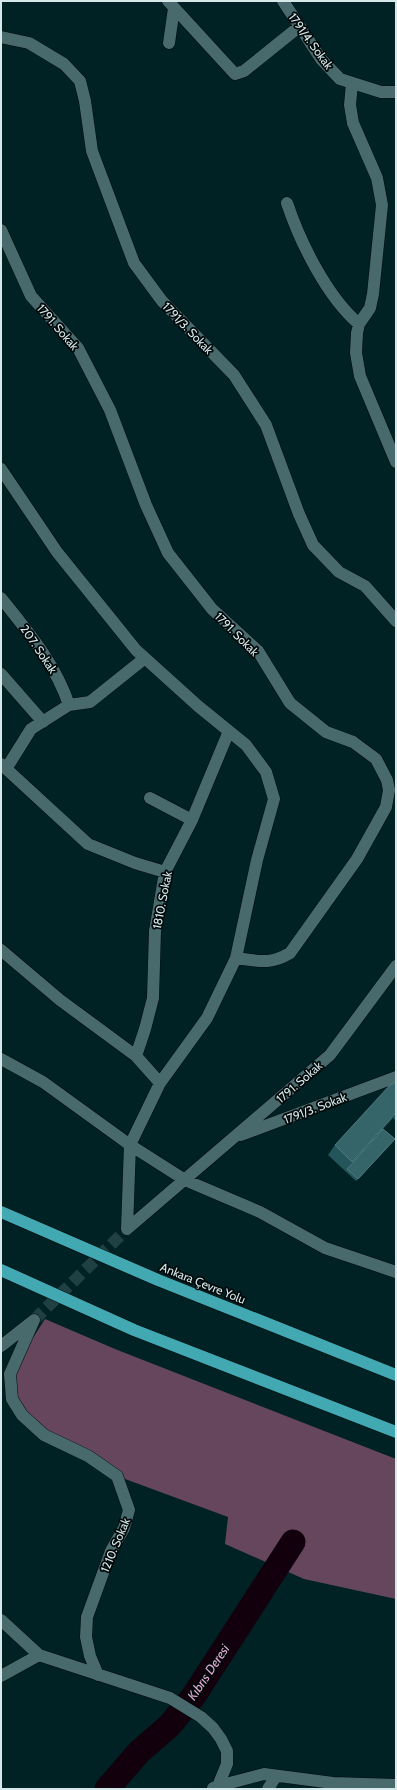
<svg xmlns="http://www.w3.org/2000/svg" width="397" height="1790" font-family="Cabin,sans-serif">
  <rect width="100%" height="100%" fill="#012225"/>
  <path fill="#66465c" d="M45 1319 115 1349 396 1459V1599L304 1579 225 1544 228 1517 117 1476 22 1415 10 1374Z"/>
  <g fill="none" stroke-linecap="round" stroke-linejoin="round">
    <path stroke="#12000d" stroke-width="25" d="M107 1789 139 1752 169 1726 193 1697 293 1542"/>
    <path stroke="#214043" stroke-width="12" stroke-dasharray="12 6" stroke-linecap="butt" d="M34 1320 127 1229"/>
    <defs>
      <path id="minor" d="M168 1 235 74 244 71 300 26
        M283 1 321 59 340 79 381 92H396
        M1 37 29 43 64 64 80 81 85 101 92 151 134 263 162 301 234 375 266 425 299 514 313 545 339 572 365 586 396 621
        M169 43 174 8
        M352 83 350 105 353 123 377 178 382 205 373 294 370 308 359 324 357 333 356 353 360 376 396 462
        M287 203C300 242 327 297 359 324
        M1 230 31 296 78 348 93 377 110 410 146 505 168 553 212 609 258 651 290 703 326 732 353 742 376 759 387 780 389 790 386 807 357 859 290 953C270 965 259 961 236 958
        M1 469 57 552 136 650 198 706 246 745 266 772 274 799 257 860 236 958 207 1018 160 1083 130 1145 127 1229
        M1 598C28 632 55 663 69 705
        M1 674 43 722
        M1 764 88 844 135 863 165 872
        M6 769 31 729 69 705 90 702 145 658
        M150 798 192 820
        M1 950 60 1000 136 1056 160 1083
        M136 1056 145 1029 153 998 155 931 165 872 192 820 229 731
        M1 1059 43 1082 130 1145 185 1180 260 1212 325 1248 396 1272
        M241 1135 396 1077
        M127 1229 330 1055 396 966
        M34 1320 10 1374 12 1399 22 1415 44 1435 88 1456 117 1476 129 1510 124 1528 111 1551 87 1617 86 1637 90 1656 98 1675
        M1 1346 33 1321
        M1 1620 39 1655 170 1698 201 1717 213 1728 221 1739 227 1751V1764L218 1786
        M1 1676 39 1655
        M213 1788 218 1786 264 1774 333 1783 396 1785
        M268 1789 276 1776"/>
      <path id="highway" d="M1 1212 158 1280 396 1375
        M1 1270 134 1330 396 1432"/>
    </defs>
    <use href="#minor" stroke="#000a0c" stroke-width="13"/>
    <use href="#highway" stroke="#000a0c" stroke-width="13"/>
    <use href="#minor" stroke="#496a6d" stroke-width="12"/>
    <use href="#highway" stroke="#42a9b2" stroke-width="12"/>
  </g>
  <path fill="#23555a" d="M396 1082V1121L393 1118 383 1129 395 1139 356 1181 328 1155 335 1145Z"/>
  <path fill="#0d3a3e" d="M396 1113V1114L393 1118 347 1169 352 1162Z
    M395 1139 393 1142 356 1181 358 1179Z"/>
  <path fill="#366569" stroke="#4f797e" d="M396 1082V1113L352 1162 335 1145 390 1085Z
    M383 1129 395 1139 358 1179 347 1169Z"/>
  <g text-anchor="middle" dominant-baseline="central" stroke-width="3.5" stroke-linejoin="round" paint-order="stroke">
    <g font-size="12" fill="#d6e8ea" stroke="#01090a">
      <text transform="translate(311 41) rotate(54)">1791/4. Sokak</text>
      <text transform="translate(58 327) rotate(49)">1791. Sokak</text>
      <text transform="translate(188 328) rotate(46)">1791/3. Sokak</text>
      <text transform="translate(237 634) rotate(45)">1791. Sokak</text>
      <text transform="translate(39 649) rotate(56)">207. Sokak</text>
      <text transform="translate(162 900) rotate(-79)">1810. Sokak</text>
      <text transform="translate(299 1082) rotate(-41)">1791. Sokak</text>
      <text transform="translate(315 1108) rotate(-21)">1791/3. Sokak</text>
      <text transform="translate(203 1283) rotate(22)">Ankara Çevre Yolu</text>
      <text transform="translate(115 1545) rotate(-67)">1210. Sokak</text>
    </g>
    <g font-size="13" font-style="italic" fill="#e6acd4" stroke="#01090a">
      <text transform="translate(208 1672) rotate(-56)">Kıbrıs Deresi</text>
    </g>
  </g>
  <rect width="397" height="1790" fill="none" stroke="#d6e8ea" stroke-width="4"/>
</svg>
